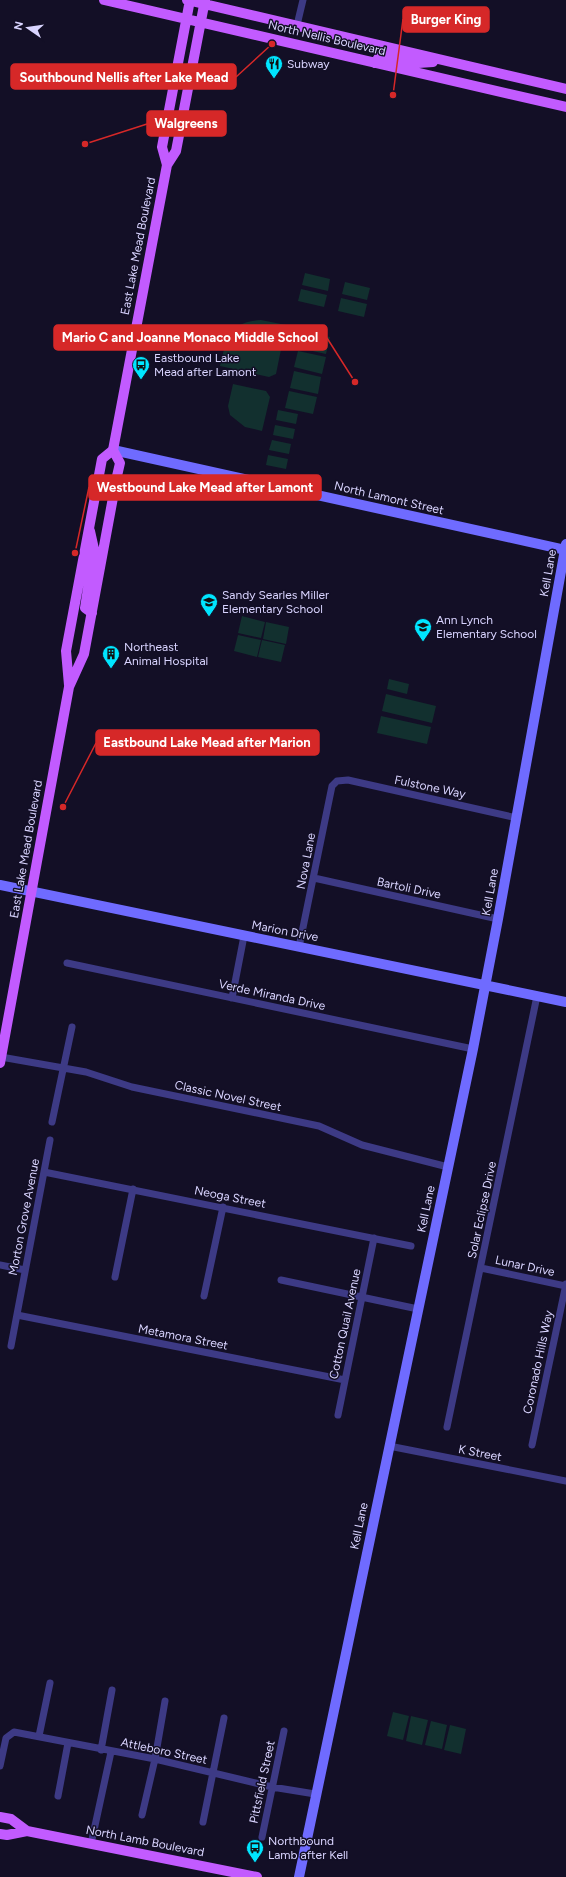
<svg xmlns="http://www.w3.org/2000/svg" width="566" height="1877" font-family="Figtree,sans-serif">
  <rect width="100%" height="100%" fill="#130f26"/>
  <path fill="#12302f" d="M305 273 330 279 328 291 302 285Z
    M345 282 370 288 367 300 342 294Z
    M301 289 327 295 324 307 298 301Z
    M341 298 367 304 364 317 338 311Z
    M261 320 286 325 276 374 269 377 220 366C227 338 228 322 261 320Z
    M302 331 330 337 326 354 299 348Z
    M298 351 326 357 322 374 294 367Z
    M294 371 321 377 318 394 290 388Z
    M233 384 266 391 270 397 262 431 245 427 230 415 228 406Z
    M289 391 317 397 313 414 285 408Z
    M278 410 298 414 296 424 276 420Z
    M275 425 295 429 293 439 273 435Z
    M272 440 291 444 289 454 269 450Z
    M268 455 288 459 286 469 266 465Z
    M242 616 265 622 261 638 238 633Z
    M266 622 289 627 286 644 263 639Z
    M238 635 261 640 257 657 234 651Z
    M262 640 285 645 281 662 258 657Z
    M389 679 409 684 407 694 387 689Z
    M386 694 436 706 432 723 382 711Z
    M381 716 431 727 427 744 377 733Z
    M393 1712 409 1716 403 1740 387 1736Z
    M411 1716 428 1720 422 1745 406 1741Z
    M431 1721 447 1725 442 1749 425 1745Z
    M450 1725 466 1729 461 1754 444 1750Z"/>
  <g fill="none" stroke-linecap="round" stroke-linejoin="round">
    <path stroke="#3d3a85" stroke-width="7" d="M297 25 303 0
      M314 878 498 919
      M299 947 332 786 337 781 348 780 517 818
      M67 963 473 1049
      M232 998 244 936
      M1 1057 86 1072 132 1087 319 1126 362 1145 448 1167
      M52 1122 72 1027
      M44 1172 411 1246
      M0 1265 25 1270
      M481 1268 566 1286
      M115 1277 133 1189
      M281 1280 418 1309
      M204 1296 223 1207
      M17 1315 345 1380
      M11 1346 50 1140
      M338 1415 374 1238
      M447 1427 537 996
      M532 1445 566 1284
      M389 1446 566 1481
      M39 1736 50 1683
      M101 1750 112 1690
      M0 1766 6 1738 14 1732 155 1759 272 1787 315 1794
      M58 1796 68 1743
      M142 1815 155 1759 165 1701
      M203 1822 224 1718
      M262 1837 284 1731
      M91 1844 111 1752"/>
    <path stroke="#6f6bff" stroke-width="10" d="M113 450 566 550
      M0 885 566 1002
      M299 1877 473 1049 498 919 566 544"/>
    <path stroke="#c25bff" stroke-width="10" d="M104 0 566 107
      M187 0 566 89
      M375 63 379 57 384 56 418 63 433 62
      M167 165 162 147 190 0
      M90 531 94 549 85 608 92 613
      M69 685 66 651 102 459 113 450
      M0 1063 69 687 84 654 117 476 120 463 113 450 167 165 176 151 205 0
      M0 1817 11 1819 27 1831 257 1877
      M0 1834 7 1835 27 1831"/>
  </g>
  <defs>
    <symbol id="restaurant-pin" viewBox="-11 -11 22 30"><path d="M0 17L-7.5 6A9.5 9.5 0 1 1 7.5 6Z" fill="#00e5ff" stroke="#130f26"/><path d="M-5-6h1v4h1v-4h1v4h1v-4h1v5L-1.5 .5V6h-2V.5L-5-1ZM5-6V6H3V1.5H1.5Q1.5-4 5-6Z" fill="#111"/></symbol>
    <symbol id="bus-pin" viewBox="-11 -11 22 30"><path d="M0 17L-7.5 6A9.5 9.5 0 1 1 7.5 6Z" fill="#00e5ff" stroke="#130f26"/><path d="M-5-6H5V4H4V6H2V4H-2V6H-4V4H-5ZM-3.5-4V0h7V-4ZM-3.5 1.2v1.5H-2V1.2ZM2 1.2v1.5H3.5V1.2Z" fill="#111"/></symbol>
    <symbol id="school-pin" viewBox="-11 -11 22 30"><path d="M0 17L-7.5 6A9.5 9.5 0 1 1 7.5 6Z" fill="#00e5ff" stroke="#130f26"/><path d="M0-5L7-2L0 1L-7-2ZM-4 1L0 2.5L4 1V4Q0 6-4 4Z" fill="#111"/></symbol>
    <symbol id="building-pin" viewBox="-11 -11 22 30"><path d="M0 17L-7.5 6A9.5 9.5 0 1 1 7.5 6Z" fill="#00e5ff" stroke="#130f26"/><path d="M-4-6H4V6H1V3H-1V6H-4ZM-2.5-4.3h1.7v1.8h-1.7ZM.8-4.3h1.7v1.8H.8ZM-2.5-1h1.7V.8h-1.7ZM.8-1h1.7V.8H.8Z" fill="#111"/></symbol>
  </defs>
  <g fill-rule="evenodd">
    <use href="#restaurant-pin" x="264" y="54" width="20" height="27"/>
    <use href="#bus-pin" x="131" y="355" width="20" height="27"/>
    <use href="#school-pin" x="199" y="592" width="20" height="27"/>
    <use href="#school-pin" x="413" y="617" width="20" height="27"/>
    <use href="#building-pin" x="101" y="644" width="20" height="27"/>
    <use href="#bus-pin" x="245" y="1838" width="20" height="27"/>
  </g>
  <g text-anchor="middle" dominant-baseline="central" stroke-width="3" stroke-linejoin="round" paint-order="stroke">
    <g font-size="12" fill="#d9d4ff" stroke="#130f26">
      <text transform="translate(327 38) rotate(13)">North Nellis Boulevard</text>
      <text transform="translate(138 246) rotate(-79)">East Lake Mead Boulevard</text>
      <text transform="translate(389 498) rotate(13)">North Lamont Street</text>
      <text transform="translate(548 573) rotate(-80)">Kell Lane</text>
      <text transform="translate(430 787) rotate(12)">Fulstone Way</text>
      <text transform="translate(26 849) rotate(-80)">East Lake Mead Boulevard</text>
      <text transform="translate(306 861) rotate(-79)">Nova Lane</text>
      <text transform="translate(409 888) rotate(12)">Bartoli Drive</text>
      <text transform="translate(490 892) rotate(-80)">Kell Lane</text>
      <text transform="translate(285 931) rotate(11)">Marion Drive</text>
      <text transform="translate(272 995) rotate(12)">Verde Miranda Drive</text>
      <text transform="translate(228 1096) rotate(12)">Classic Novel Street</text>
      <text transform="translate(230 1197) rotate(11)">Neoga Street</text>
      <text transform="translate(426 1209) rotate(-78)">Kell Lane</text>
      <text transform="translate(482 1210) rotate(-78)">Solar Eclipse Drive</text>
      <text transform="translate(24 1217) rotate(-79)">Morton Grove Avenue</text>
      <text transform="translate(525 1266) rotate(12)">Lunar Drive</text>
      <text transform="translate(345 1324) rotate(-78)">Cotton Quail Avenue</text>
      <text transform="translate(183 1337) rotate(11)">Metamora Street</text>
      <text transform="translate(538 1362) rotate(-78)">Coronado Hills Way</text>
      <text transform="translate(480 1453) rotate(11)">K Street</text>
      <text transform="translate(359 1526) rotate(-78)">Kell Lane</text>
      <text transform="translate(164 1751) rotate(12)">Attleboro Street</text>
      <text transform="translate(262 1782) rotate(-78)">Pittsfield Street</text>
      <text transform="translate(145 1841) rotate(11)">North Lamb Boulevard</text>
    </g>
    <g font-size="12" fill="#d9d4ff" stroke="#130f26" text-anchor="start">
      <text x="287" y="64">Subway</text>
      <text x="154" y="358">Eastbound Lake<tspan x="154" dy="14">Mead after Lamont</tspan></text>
      <text x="222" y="595">Sandy Searles Miller<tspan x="222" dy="14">Elementary School</tspan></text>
      <text x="436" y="620">Ann Lynch<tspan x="436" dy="14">Elementary School</tspan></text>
      <text x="124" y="647">Northeast<tspan x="124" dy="14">Animal Hospital</tspan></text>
      <text x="268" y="1841">Northbound<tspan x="268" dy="14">Lamb after Kell</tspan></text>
    </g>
  </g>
  <path fill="none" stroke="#d62828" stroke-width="1.5" d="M393 95L403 19M272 44L236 77M85 144L147 124M355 382L327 338M75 553L89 487M63 807L96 743"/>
  <g fill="#d62828" stroke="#130f26" stroke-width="1.5">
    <circle cx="393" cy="95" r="4"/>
    <circle cx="272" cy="44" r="4"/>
    <circle cx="85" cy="144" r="4"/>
    <circle cx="355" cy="382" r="4"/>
    <circle cx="75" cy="553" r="4"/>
    <circle cx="63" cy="807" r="4"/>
  </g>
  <g fill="#d62828" stroke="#d62828" stroke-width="1.5">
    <rect x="403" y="7" width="86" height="25" rx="4"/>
    <rect x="11" y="64" width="225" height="25" rx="4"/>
    <rect x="147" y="111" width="79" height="25" rx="4"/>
    <rect x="54" y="325" width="273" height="25" rx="4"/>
    <rect x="89" y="475" width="232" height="25" rx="4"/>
    <rect x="96" y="730" width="223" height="25" rx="4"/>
  </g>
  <g font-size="13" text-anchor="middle" font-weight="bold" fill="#fff">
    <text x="446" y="24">Burger King</text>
    <text x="124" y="82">Southbound Nellis after Lake Mead</text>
    <text x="186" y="128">Walgreens</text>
    <text x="190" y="342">Mario C and Joanne Monaco Middle School</text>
    <text x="205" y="492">Westbound Lake Mead after Lamont</text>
    <text x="207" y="747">Eastbound Lake Mead after Marion</text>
  </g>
  <g transform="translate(28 28) rotate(283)" stroke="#130f26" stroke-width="3" paint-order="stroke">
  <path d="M0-3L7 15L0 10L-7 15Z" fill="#d9d4ff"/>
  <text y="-6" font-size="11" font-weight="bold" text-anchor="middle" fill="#d9d4ff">N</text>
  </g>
</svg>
